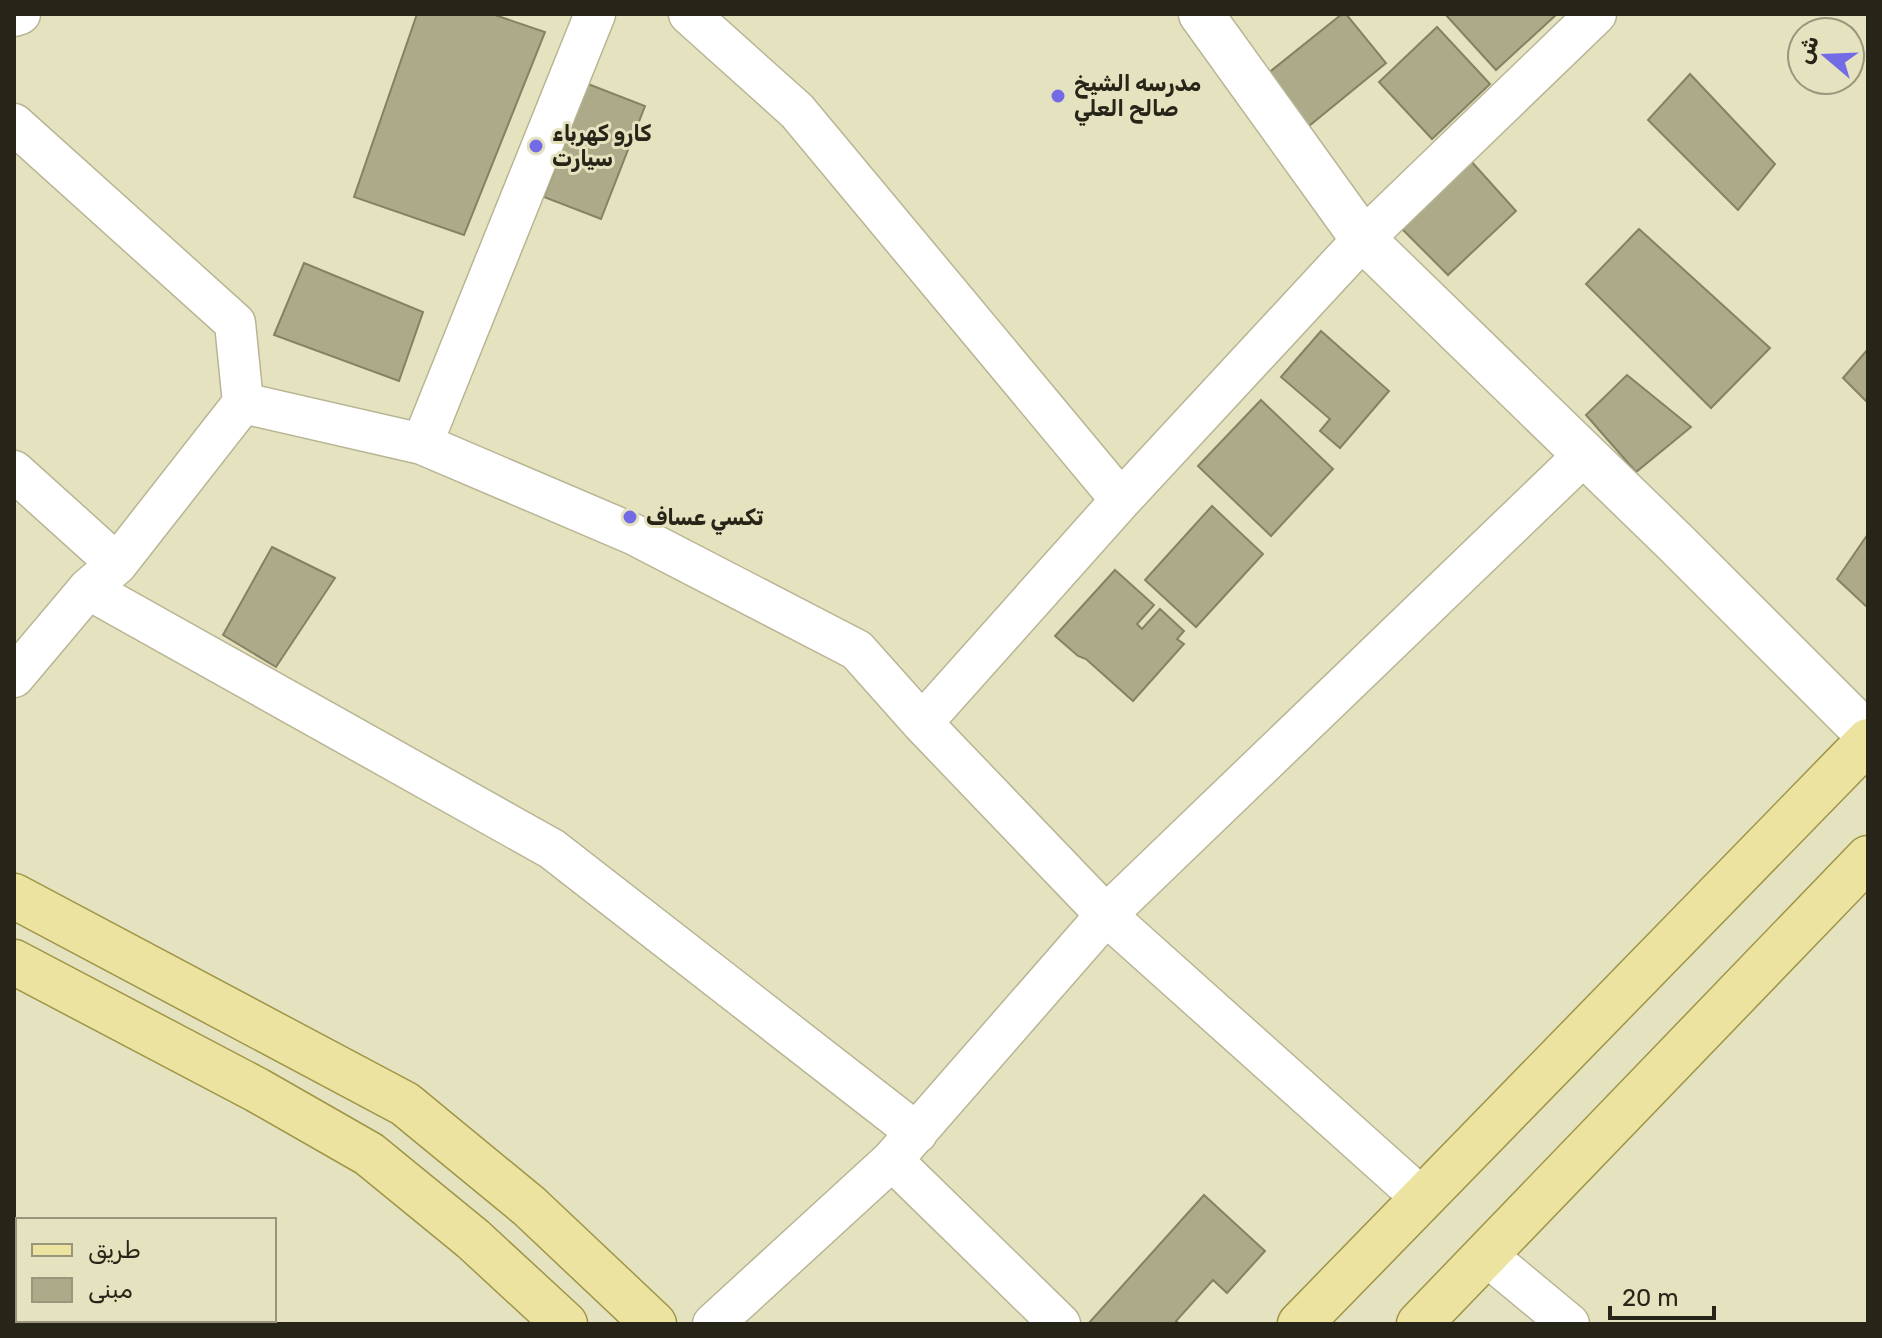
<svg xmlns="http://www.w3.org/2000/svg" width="1882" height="1338" font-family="Rubik,'Noto Naskh Arabic',sans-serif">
  <rect width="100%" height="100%" fill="#e5e2c0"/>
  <path fill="#adaa89" stroke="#858263" stroke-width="2" d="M417 14H492L545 32 464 235 354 197Z
    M1342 14H1346L1386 63 1304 130 1262 78Z
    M1445 14H1557L1496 70Z
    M1437 27 1490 84 1432 139 1379 82Z
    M1690 74 1775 164 1738 210 1648 120Z
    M588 84 645 106 601 219 544 197Z
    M1470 160 1516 211 1448 275 1401 228Z
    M1639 229 1770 348 1711 408 1586 284Z
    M304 263 423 312 399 381 274 335Z
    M1321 331 1389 391 1340 448 1320 431 1330 419 1281 377Z
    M1868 349V403L1843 378Z
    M1627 375 1691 427 1636 472 1586 415Z
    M1261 400 1333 469 1271 536 1198 466Z
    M1212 506 1263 554 1196 627 1145 580Z
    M1868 534V608L1837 579Z
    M272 547 335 578 276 667 223 635Z
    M1115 570 1154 605 1137 624 1142 629 1160 609 1184 631 1177 639 1184 644 1133 701 1086 659 1078 656 1055 636Z
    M1204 1195 1265 1251 1227 1293 1213 1280 1176 1321 1180 1324H1088Z"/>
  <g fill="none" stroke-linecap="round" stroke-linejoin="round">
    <defs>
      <path id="minor" d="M689 14 797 111 1121 500
        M14 16 20 14
        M14 124 235 323 243 403 117 564 88 589 14 677
        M243 403 422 444 633 534 857 650 922 723 1106 915 1423 1199
        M422 444 595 14
        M14 471 117 564
        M88 589 552 849 917 1133
        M922 723 1121 500 1363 239 1596 14
        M892 1160 1060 1324
        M1486 1255 1569 1324
        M713 1324 892 1160 1106 915 1585 454"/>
      <path id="tertiary" d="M1201 14 1363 239 1678 545 1868 735"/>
      <path id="primary" d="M14 896 405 1104 529 1206 654 1324
        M14 962 257 1090 369 1154 473 1239 565 1324
        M1300 1324 1868 741
        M1419 1324 1868 858"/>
    </defs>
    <use href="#minor" stroke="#b9b594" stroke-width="43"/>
    <use href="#tertiary" stroke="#b9b594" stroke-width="47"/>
    <use href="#primary" stroke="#9e9547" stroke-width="47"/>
    <use href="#minor" stroke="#fff" stroke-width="40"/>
    <use href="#tertiary" stroke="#fff" stroke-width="44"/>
    <use href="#primary" stroke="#ece3a0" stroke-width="44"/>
  </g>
  <g fill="#736be5" stroke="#e5e2c0" stroke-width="3">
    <circle cx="1058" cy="96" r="8"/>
    <circle cx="536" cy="146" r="8"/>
    <circle cx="630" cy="517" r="8"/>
  </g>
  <g text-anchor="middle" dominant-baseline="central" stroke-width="6" stroke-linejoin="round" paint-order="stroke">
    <g font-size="22" font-weight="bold" fill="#262518" stroke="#e5e2c0" text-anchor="start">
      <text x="1074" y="83">مدرسه الشيخ<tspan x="1074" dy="25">صالح العلي</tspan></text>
      <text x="552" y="133">كارو كهرباء<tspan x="552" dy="25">سيارت</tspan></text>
      <text x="646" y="517">تكسي عساف</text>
    </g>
  </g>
  <rect width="1882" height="1338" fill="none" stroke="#262518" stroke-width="32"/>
  <rect x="16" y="1218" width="260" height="104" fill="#e5e2c0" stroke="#99967d" stroke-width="2"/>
  <rect x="32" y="1244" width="40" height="12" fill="#ece3a0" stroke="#99967d" stroke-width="2"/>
  <text x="88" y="1258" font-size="24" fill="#262518">طريق</text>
  <rect x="32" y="1278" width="40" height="24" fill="#adaa89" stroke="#99967d" stroke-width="2"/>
  <text x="88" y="1298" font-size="24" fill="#262518">مبنى</text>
  <g transform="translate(1826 56) rotate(289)"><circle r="38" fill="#e5e2c0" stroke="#99967d" stroke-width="2"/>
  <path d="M0-6L14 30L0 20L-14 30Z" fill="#736be5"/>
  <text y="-12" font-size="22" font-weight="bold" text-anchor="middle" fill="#262518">ش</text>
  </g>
  <path d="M1610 1306v12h104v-12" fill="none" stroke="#262518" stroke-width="4"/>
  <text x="1622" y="1306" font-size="24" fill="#262518" stroke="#e5e2c0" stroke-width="6" paint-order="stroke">20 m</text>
</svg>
